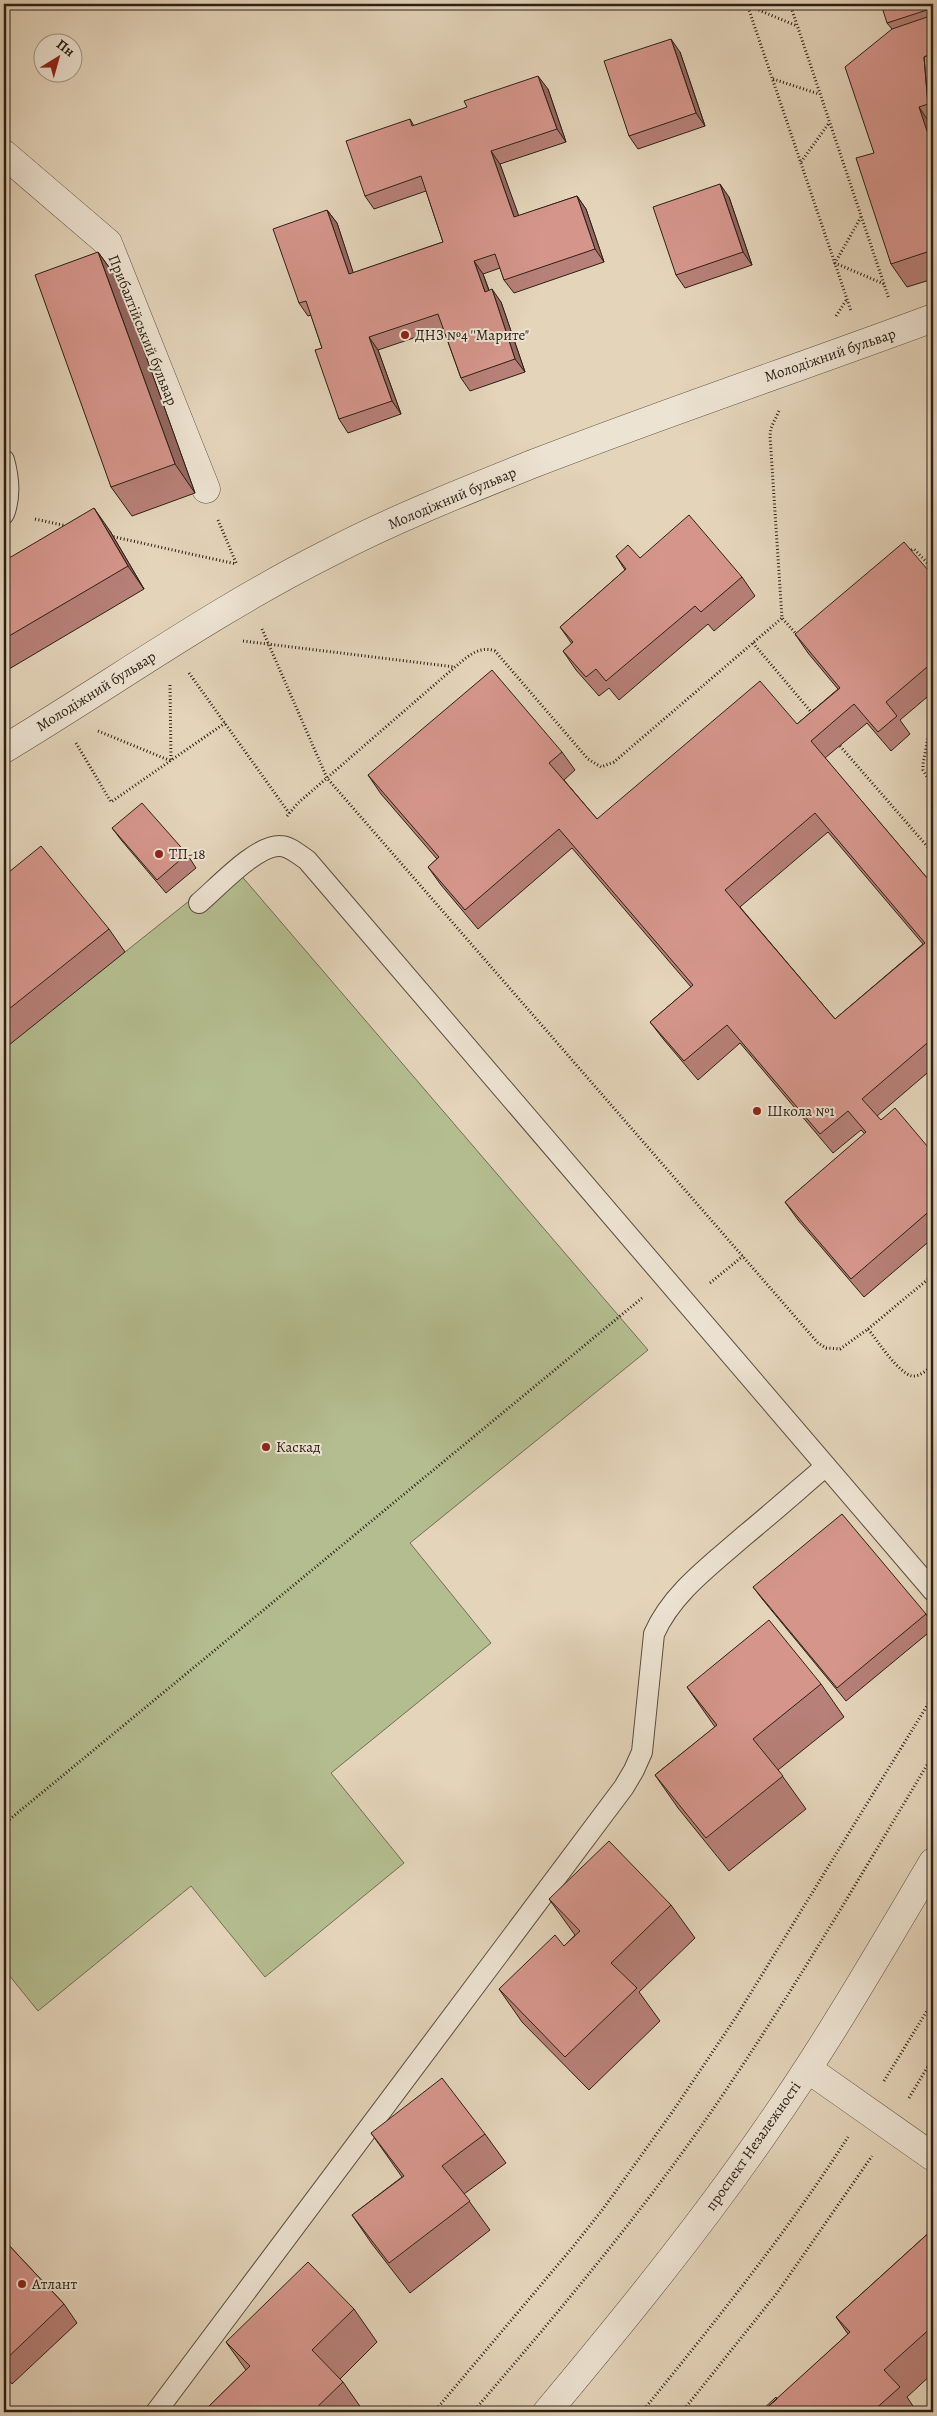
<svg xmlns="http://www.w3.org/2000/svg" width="937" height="2416" font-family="Alegreya,serif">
  <rect width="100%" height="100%" fill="#e4d4ba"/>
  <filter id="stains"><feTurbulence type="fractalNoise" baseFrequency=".004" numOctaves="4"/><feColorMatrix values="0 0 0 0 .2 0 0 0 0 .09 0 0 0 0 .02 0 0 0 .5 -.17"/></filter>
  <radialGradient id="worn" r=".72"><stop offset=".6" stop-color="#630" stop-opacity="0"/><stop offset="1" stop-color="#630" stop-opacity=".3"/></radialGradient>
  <path fill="#b4bd90" stroke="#706e53" d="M233 866 648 1350 410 1543 491 1643 331 1773 404 1863 265 1977 191 1886 38 2011 4 1969V912L58 869 125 952Z"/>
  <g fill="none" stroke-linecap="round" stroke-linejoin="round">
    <defs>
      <path id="service" d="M4 460C9 478 11 496 4 514
        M199 903C217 888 256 845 280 846 290 846 299 855 307 860L933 1591
        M156 2412 624 1787 634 1770 642 1752 654 1634C672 1593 711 1565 744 1536 772 1513 799 1489 826 1466"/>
      <path id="pedestrian" d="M4 749C112 684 214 611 327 554 394 519 465 491 535 463 667 412 801 367 933 318"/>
      <path id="minor" d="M4 154 108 243 206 489"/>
      <path id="tertiary" d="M808 2069 933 2157
        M547 2412C623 2321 698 2229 765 2132 826 2045 879 1953 933 1862"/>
    </defs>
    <use href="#service" stroke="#5a4d3f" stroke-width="22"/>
    <use href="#pedestrian" stroke="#5a4d3f" stroke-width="29"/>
    <use href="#minor" stroke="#5a4d3f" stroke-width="29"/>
    <use href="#tertiary" stroke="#5a4d3f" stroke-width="29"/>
    <path stroke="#2c2016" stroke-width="3" stroke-dasharray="1 2.5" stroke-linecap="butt" d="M747 4 851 311
      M790 4 889 299
      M749 6 797 26
      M773 79 819 94
      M801 162 829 123
      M861 217 835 263 884 284
      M836 316 847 299
      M779 411 771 428 770 436 782 618 798 636
      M35 519 67 526
      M218 520 237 565
      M110 536 236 564
      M908 551 914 549 933 569
      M262 629 327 778 818 1343 826 1348 840 1349 868 1329C877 1340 898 1373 912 1376 920 1377 928 1369 933 1365
      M243 641 455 667
      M753 643 812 713
      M189 673 289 813
      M933 711 923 764V770L933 787
      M98 731 171 761 170 685
      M76 743 111 802 225 723
      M840 746 933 853
      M287 816 298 803 455 667C467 657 479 645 495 651L588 759 601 767 614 762 782 618
      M710 1283 743 1256
      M868 1329 933 1275
      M4 1824 642 1298
      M884 2081 933 2001
      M909 2098 933 2058
      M434 2412 572 2248 603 2209 673 2111 736 2017 933 1696
      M473 2412C550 2322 626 2232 695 2135 781 2013 856 1883 933 1755
      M642 2412C714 2323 786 2234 848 2137
      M682 2412 777 2293 872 2156"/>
    <use href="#service" stroke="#ede3d2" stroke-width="20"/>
    <use href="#pedestrian" stroke="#ede3d2" stroke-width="28"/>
    <use href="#minor" stroke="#ede3d2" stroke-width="28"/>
    <use href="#tertiary" stroke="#ede3d2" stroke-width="28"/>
  </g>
  <path fill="#b78078" stroke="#2c2016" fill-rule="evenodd" d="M933 4V279L907 287 891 264 874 153 892 29 887 23Z
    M680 52 705 126 638 149 629 136Z
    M548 89 566 142 500 164 518 216 577 196 586 209 604 262 514 293 504 280 500 268 483 274 489 290 501 302 525 372 470 391 461 378 443 328 378 350 401 414 348 433 339 419 322 348 311 315 308 316 299 303 327 210 337 223 353 273 443 242 426 191 374 209 365 196 410 119 414 126Z
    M729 197 752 265 685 288 676 275Z
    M98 252 119 281 195 493 132 516 111 487Z
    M110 531 144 589 4 672V561Z
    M616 556 640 558 742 577 755 596 714 631 708 624 619 700 609 688 599 696 576 670 563 651 572 644 560 627 625 570Z
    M933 576V692L900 720 910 734 891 751 867 723 825 758 933 885V1068L877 1116 881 1120 933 1153V1238L864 1297 798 1220 785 1202 865 1134 861 1130 833 1153 740 1043 698 1080 664 1040 650 1022 691 987 572 848 478 929 441 885 428 867 437 859 381 794 368 775 562 752 575 770 564 780 597 819 797 724 838 689 808 653 795 634ZM828 832 923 944 835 1019 740 907Z
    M112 828 187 854 196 868 166 893 122 841Z
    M4 876 109 929 125 952 4 1049Z
    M753 1587 926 1614 933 1624V1629L846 1701 763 1600Z
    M821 1684 844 1717 778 1770 806 1809 729 1871 678 1808 655 1775 715 1727 687 1687Z
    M549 1899 671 1905 695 1938 639 1992 660 2021 589 2090 522 2022 499 1989 564 1946 575 1935Z
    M371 2133 485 2134 506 2163 464 2194 490 2230 410 2293 372 2244 352 2215 402 2177Z
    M933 2229V2373L907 2397 917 2412H760L777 2399 848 2334 836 2317Z
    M4 2240 64 2304 77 2323 12 2384 4 2375Z
    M354 2309 377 2342 340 2379 343 2382 364 2412H203L246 2370 226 2342Z"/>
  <path fill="#956861" stroke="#2c2016" d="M671 39 680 52 705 126 696 113Z
    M538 76 548 89 566 142 557 129Z
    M919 107 933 128V151Z
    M491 151 500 164 524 230 514 217Z
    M720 184 729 197 752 265 743 252Z
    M577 196 586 209 604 262 595 249Z
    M327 210 337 223 358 287 349 274Z
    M98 252 119 281 195 493 175 464Z
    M474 261 483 274 494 305 485 292Z
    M492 289 501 302 525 372 515 359Z
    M369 337 378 350 401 414 392 401Z
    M94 508 110 531 144 589 128 566Z"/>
  <path fill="#d5958b" stroke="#2c2016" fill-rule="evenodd" d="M881 4H933V8L887 23Z
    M933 15V53L924 57 928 104 919 107 932 146V154L933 155V250L891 264 856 158 874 153 845 67 892 29Z
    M671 39 696 113 629 136 604 61Z
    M933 53V153L932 154 924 57Z
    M538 76 557 129 491 151 514 217 577 196 595 249 504 280 495 254 474 261 485 292 492 289 515 359 461 378 438 314 369 337 392 401 339 419 315 350 322 348 306 301 299 303 273 229 327 210 349 274 443 242 421 176 365 196 346 141 410 119 412 126 467 107 464 101Z
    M720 184 743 252 676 275 653 207Z
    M98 252 175 464 111 487 35 275Z
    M94 508 128 566 4 639V561Z
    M689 515 742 577 701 612 695 606 606 681 596 669 586 677 563 651 573 642 560 627 626 569 616 556 628 545 640 558Z
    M904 542 933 576V662L886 702 897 716 878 732 854 704 811 741 933 885V1038L862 1099 881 1120 895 1108 933 1153V1208L851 1279 785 1202 866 1132 848 1111 820 1134 727 1025 684 1061 650 1022 693 985 559 829 465 910 428 867 439 857 368 775 492 670 562 752 549 763 597 819 760 681 797 724 840 688 795 634ZM815 813 925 943 835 1019 725 890Z
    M142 803 187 854 157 880 112 828Z
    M41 846 109 929 4 1013V876Z
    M842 1514 926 1614 837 1688 753 1587Z
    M769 1620 821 1684 753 1739 783 1776 706 1838 655 1775 717 1725 687 1687Z
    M609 1841 671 1905 611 1963 637 1988 565 2057 499 1989 555 1935 564 1946 580 1931 549 1899Z
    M442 2078 485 2134 442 2166 470 2201 389 2263 352 2215 404 2176 371 2133Z
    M933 2229V2326L884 2370 900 2387 872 2412H762L850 2332 836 2317Z
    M4 2240 64 2304 4 2361Z
    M308 2262 354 2309 312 2350 343 2382 312 2412H203L250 2366 226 2342Z
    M776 2397 777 2399 762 2412H760Z"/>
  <g fill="#8f2418" stroke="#ede3d2" stroke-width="2">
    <circle cx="405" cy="335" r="5"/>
    <circle cx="159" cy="854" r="5"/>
    <circle cx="757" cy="1111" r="5"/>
    <circle cx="266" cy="1447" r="5"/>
    <circle cx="22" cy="2284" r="5"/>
  </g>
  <g text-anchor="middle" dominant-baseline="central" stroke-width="4" stroke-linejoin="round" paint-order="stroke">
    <g font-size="15" fill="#2c2016" stroke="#ede3d2">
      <text transform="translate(143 330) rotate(68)">Прибалтійський бульвар</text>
      <text transform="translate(830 355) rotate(-19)">Молодіжний бульвар</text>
      <text transform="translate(452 498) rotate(-23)">Молодіжний бульвар</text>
      <text transform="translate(96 691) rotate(-32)">Молодіжний бульвар</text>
      <text transform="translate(753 2146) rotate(-55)">проспект Незалежності</text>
    </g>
    <g font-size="15" fill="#2c2016" stroke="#ede3d2" text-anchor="start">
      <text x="415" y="335">ДНЗ №4 ''Марите"</text>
      <text x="169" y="854">ТП-18</text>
      <text x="767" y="1111">Школа №1</text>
      <text x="276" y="1447">Каскад</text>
      <text x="32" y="2284">Атлант</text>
    </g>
  </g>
  <rect width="937" height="2416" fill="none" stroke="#e4d4ba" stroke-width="20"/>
  <rect x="5" y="5" width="927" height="2406" fill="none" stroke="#2c2016" stroke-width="2.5"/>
  <rect x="10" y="10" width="917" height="2396" fill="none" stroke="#2c2016"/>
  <g transform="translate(58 58) rotate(37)"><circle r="24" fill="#ede3d2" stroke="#a09587"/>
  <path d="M0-4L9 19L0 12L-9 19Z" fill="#8f2418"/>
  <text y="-8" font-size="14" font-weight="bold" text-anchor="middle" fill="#2c2016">Пн</text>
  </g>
  <rect width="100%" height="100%" filter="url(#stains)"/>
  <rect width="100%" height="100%" fill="url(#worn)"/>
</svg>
